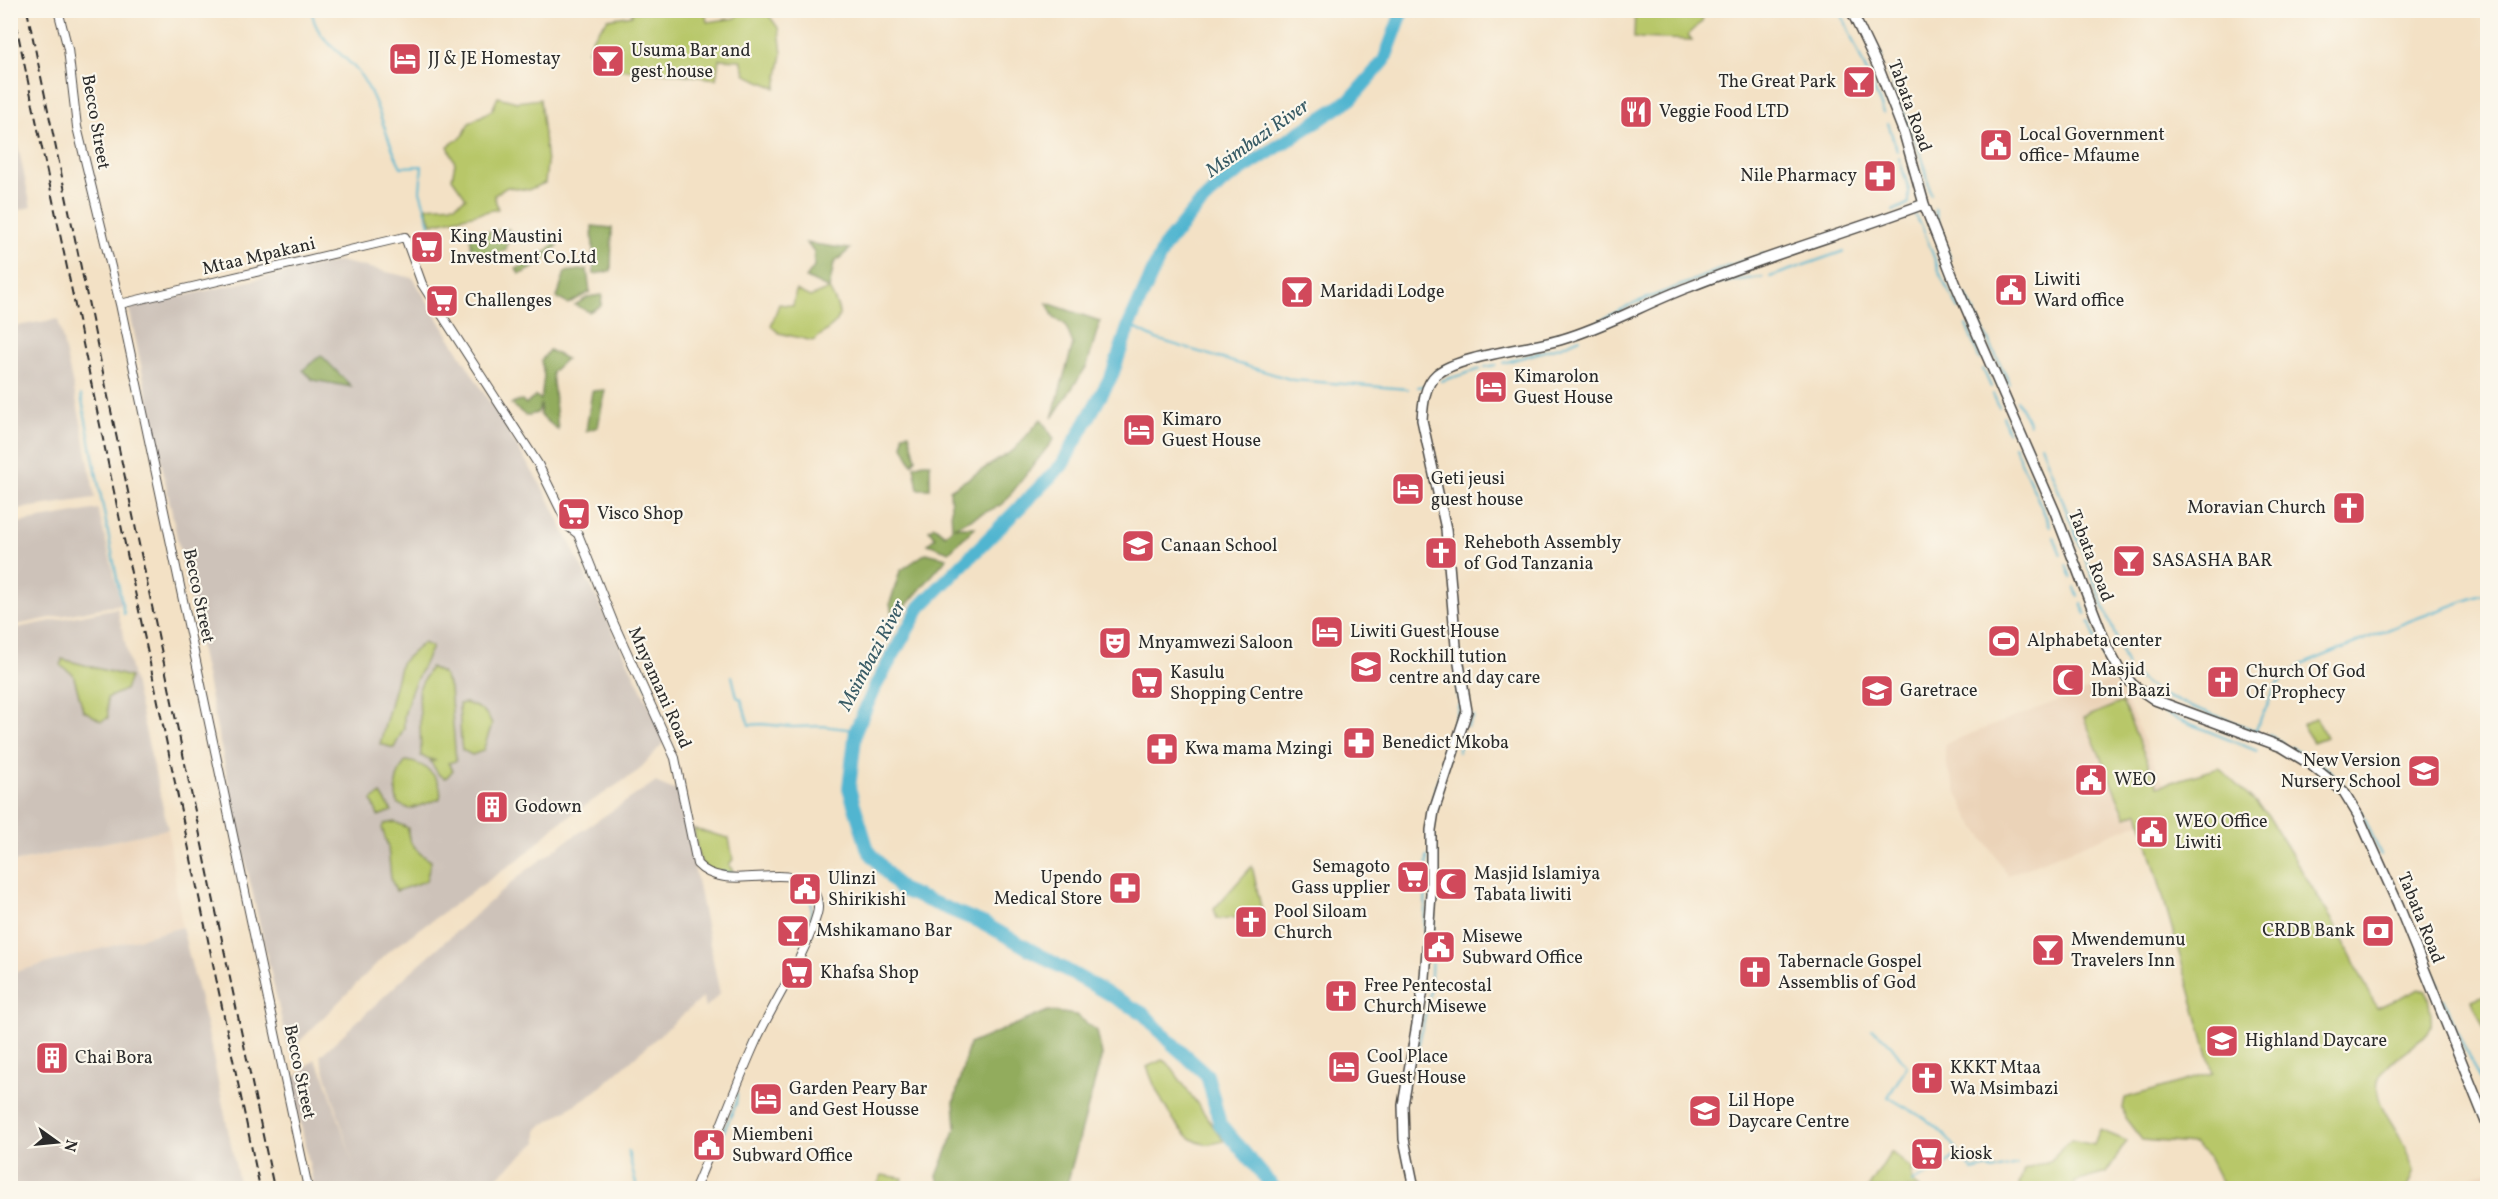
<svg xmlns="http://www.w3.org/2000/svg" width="2498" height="1199" font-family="Vollkorn,serif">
  <rect width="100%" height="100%" fill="#fbf7ec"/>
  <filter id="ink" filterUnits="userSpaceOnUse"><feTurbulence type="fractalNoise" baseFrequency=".0167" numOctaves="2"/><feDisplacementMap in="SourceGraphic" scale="12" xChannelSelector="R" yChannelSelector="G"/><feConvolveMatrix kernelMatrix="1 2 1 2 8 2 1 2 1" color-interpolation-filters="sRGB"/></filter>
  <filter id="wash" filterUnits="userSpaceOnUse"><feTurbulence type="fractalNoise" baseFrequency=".008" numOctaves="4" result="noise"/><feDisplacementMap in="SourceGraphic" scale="24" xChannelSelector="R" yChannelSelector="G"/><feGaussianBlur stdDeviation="1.35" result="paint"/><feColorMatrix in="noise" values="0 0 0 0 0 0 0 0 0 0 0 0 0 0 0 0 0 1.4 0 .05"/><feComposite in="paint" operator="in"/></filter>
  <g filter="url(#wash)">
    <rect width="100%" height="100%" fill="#f3e1c5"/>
    <path fill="#ebd3b8" d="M2112 680 2125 697 2168 794 2159 815 2008 875 1970 819 1959 797 1947 767 1944 744Z
      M168 829 182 927 11 973V864Z
      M2487 1170V1188H2442Z"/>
    <path fill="#cdc2b9" d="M11 113 31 207 11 212H10Z
      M339 261 413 278 545 492 666 740 638 771 556 825 526 854 390 950 289 1052 240 838 129 308Z
      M58 319 82 426 95 498 11 510V327Z
      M98 509 121 604 11 626V524Z
      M117 608 168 829 11 863V629Z
      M655 782 679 792 720 994 705 1008 703 997 596 1091 537 1129V1142L485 1188H314L292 1080 315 1059 325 1078 355 1169 320 1056 407 975 519 876 565 842Z
      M182 927 207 1028 240 1188H11V973Z"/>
    <path fill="#b8c769" stroke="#72794a" stroke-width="1.5" d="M765 10 779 29 782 54 776 88 746 75 741 60 719 59 716 79 672 73 617 69 588 51 593 37 608 19 632 15V11H705L707 22 736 18 738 11Z
      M1635 10 1701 11 1703 15 1702 22 1688 35 1692 40 1634 38Z
      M498 97 517 102 540 99 547 163 545 183 528 190 507 187 494 195 498 209 432 224 426 207 455 205 466 198 452 178 455 163 448 146 463 136 469 123 492 110Z
      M829 289C847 321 840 320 813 341L779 333 771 326 779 304 793 306 796 290 810 297Z
      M423 643 432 647 411 691 404 716V728L394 748 380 744 401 663Z
      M62 659 130 677 125 690 107 698 108 718 101 721 83 710 73 674 61 666Z
      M430 667 443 674 450 688 456 761 448 763 453 770 446 778 439 775 430 761H436L421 756 419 689Z
      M2122 702 2158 786 2219 768 2267 814 2337 928 2377 1008 2420 988 2426 991C2441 1045 2423 1031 2391 1063 2386 1068 2379 1075 2378 1082 2374 1102 2392 1121 2400 1137 2406 1148 2410 1160 2414 1171L2407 1188H2224L2207 1155 2194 1144 2142 1140 2125 1118 2123 1108 2125 1098 2213 1073 2139 812 2126 817 2084 718Z
      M466 703C480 708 487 711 492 724L483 751 472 755 462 750 461 743 459 704Z
      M2316 717 2326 737 2313 742 2302 725Z
      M406 761C426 763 444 779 440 799L410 809 398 804C393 789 396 773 406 761Z
      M381 794 392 811 378 816 372 800Z
      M395 822 408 828C407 844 418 853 431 861L426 881 396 891 391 879 388 847 382 828 384 824Z
      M694 829 729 838 733 859 729 865 733 871 730 874C724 874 716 874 711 872 696 866 696 841 694 829Z
      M1252 866 1263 916 1217 919 1214 909Z
      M2487 994H2488L2487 1035 2472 1000Z
      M1162 1060 1168 1063 1224 1141C1218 1142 1211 1145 1205 1144 1177 1140 1156 1091 1147 1067Z
      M2100 1130 2127 1141 2106 1173 2075 1182 2074 1188H2018L2024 1170 2049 1161 2071 1140 2094 1145Z
      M1891 1152 1912 1169V1182L1920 1188H1868Z
      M882 1175 903 1178 900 1188H876Z"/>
    <path fill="#92ac5d" stroke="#5e6c44" stroke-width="1.5" d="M592 226 612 228 611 271 594 274Z
      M509 229 506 250 488 256 472 253 470 234Z
      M555 243 558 245C548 257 534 270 519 274L516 269 540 258Z
      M806 243 850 249 834 263 829 289 806 278 814 267V251Z
      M587 269 590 292 568 304 557 298 565 272Z
      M602 295 601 306 589 312 575 305 588 297Z
      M1047 303 1100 321 1087 366 1052 418 1073 344 1065 324 1054 318Z
      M549 350 566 359 552 372 558 430 540 415 541 404 537 413 526 416 511 404 521 400 526 404 536 396 541 400 544 376 541 361Z
      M321 355 352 387 313 380 303 370Z
      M605 390 598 427 586 431 592 391Z
      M1041 419 1054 439 1003 504 954 527H975L949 552 928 544 935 538 929 530 934 526 945 535 952 528 950 490 1014 450Z
      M909 433 916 458 912 464 903 446V434Z
      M923 463H930V489H918L914 466Z
      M926 553 947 558 893 621 890 603 900 571Z
      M1048 1011 1076 1015 1097 1031 1102 1055 1066 1188H941L937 1176 956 1128 954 1102 969 1044Z"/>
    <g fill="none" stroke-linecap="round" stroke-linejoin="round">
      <path stroke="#51b5d0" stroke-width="2" d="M312 10C313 38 344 53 359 73 380 102 384 136 401 167L422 166 420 191 430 225
        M1840 10 1884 113
        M1858 10 1882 58
        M1888 73 1923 160 1931 195
        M1888 123 1897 151
        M1935 209 1942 235
        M1893 211 1909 203V190L1899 158
        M1915 216 1922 226 1943 281
        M1947 250 1950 258
        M1751 259 1764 254
        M1734 264 1749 259
        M1770 277 1844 251
        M1692 281 1731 265
        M1944 283 1959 309
        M1690 291 1716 283 1763 277
        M1965 294 2010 384
        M1632 304 1690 282
        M1600 321 1630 305
        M1129 325 1156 339 1293 380 1408 389
        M1966 325 1980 360
        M1503 363 1562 346 1580 338
        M1485 367 1496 365
        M1983 369 1991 387
        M1441 381 1481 369
        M1417 387 1425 386
        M1993 394 1999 407
        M81 395 124 614
        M2017 400 2030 424
        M2003 416 2008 432
        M2041 445 2127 666
        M2014 446 2050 526
        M2054 537 2061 555
        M2066 565 2071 578
        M2075 588 2078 596
        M2081 604 2086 614
        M2089 622 2096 640
        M2099 645 2107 666
        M2110 672 2130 693
        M2133 674 2159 694 2259 732
        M642 676 647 687
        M732 676 737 697 741 699 749 725 761 724 793 727 822 726 856 730
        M1457 681 1458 699
        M2137 699 2178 719 2257 751
        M1467 727 1474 716
        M2255 731 2277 684 2301 665 2412 620 2481 595
        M2269 735 2283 743
        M2291 747C2310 758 2334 770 2346 789
        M1458 752 1464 735
        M1446 756 1459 704
        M1438 781 1444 759
        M1433 799 1437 784
        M2361 811 2381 855
        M1435 859 1436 870
        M720 872 738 874
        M2414 931 2439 986
        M1424 934 1427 856
        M805 936 811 913V893
        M2444 999 2459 1036 2488 1097
        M771 1003 796 958
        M1872 1029 1887 1040 1907 1066 1888 1097 1927 1120 1944 1134 1973 1171 1989 1167 1992 1171 2017 1165
        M1417 1051 1430 994 1434 915
        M1399 1129V1100L1406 1064
        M628 1151 637 1188
        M714 1153 736 1104 737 1093
        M1912 1182 1946 1165 1958 1153
        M491 1185 499 1188"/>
      <path stroke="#51b5d0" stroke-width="14" d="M1274 1188 1220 1124 1207 1075 1169 1041 1144 1014 985 924 900 889 868 850 849 788 856 730 876 685 920 607 1062 465 1112 375 1129 325 1164 247 1196 208 1223 182 1351 99 1384 61 1403 10"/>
    </g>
  </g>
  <g filter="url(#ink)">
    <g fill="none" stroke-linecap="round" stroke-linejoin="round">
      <defs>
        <path id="minor" d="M58 10 68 49 77 127 120 304 308 1188
          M120 304 405 237 422 284 538 464 569 527 578 534 614 624 675 758 697 864C725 894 784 862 809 885 816 892 820 904 817 914 804 959 775 999 756 1041 734 1090 716 1140 695 1188"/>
        <path id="major" d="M1851 10 1879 69 1904 133 1924 204 1956 285 2055 512 2108 649 2119 669 2133 685 2155 700 2282 747 2310 764 2344 792 2358 815 2398 904 2488 1127
          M1414 1188 1404 1139 1403 1105 1425 978 1431 894V830L1434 811 1467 711 1456 646 1446 529 1422 420C1423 405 1424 385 1437 374 1461 355 1531 349 1563 339 1607 326 1646 303 1689 287 1766 256 1846 233 1924 204"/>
      </defs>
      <use href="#minor" stroke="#494642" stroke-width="10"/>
      <use href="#major" stroke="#494642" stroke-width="12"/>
      <use href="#minor" stroke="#fff" stroke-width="8"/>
      <use href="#major" stroke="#fff" stroke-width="9"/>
      <path stroke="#2b2b2b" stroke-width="2" stroke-dasharray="9 4.5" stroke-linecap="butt" d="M13 10 260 1188
        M27 10 274 1188"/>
    </g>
  </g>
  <defs>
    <symbol id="hotel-square" viewBox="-11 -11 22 22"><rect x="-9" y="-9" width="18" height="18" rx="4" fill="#d1495b" stroke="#fbf7ec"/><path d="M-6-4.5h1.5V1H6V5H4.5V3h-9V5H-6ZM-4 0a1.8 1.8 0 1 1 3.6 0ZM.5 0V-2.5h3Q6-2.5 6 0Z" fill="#fff"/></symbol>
    <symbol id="bar-square" viewBox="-11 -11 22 22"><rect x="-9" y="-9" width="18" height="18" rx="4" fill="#d1495b" stroke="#fbf7ec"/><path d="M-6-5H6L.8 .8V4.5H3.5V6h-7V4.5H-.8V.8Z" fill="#fff"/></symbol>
    <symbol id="restaurant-square" viewBox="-11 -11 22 22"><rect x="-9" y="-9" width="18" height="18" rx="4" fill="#d1495b" stroke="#fbf7ec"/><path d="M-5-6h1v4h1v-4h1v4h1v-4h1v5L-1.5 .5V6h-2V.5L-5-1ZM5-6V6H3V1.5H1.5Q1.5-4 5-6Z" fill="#fff"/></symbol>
    <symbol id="civic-square" viewBox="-11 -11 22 22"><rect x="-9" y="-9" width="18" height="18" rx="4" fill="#d1495b" stroke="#fbf7ec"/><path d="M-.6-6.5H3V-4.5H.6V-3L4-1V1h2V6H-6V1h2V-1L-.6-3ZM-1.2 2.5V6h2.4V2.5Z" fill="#fff"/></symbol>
    <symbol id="pharmacy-square" viewBox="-11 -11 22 22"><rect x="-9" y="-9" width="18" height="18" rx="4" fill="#d1495b" stroke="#fbf7ec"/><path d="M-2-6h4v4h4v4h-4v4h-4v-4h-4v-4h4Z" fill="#fff"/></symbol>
    <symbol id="supermarket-square" viewBox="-11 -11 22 22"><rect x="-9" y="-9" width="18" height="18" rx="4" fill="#d1495b" stroke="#fbf7ec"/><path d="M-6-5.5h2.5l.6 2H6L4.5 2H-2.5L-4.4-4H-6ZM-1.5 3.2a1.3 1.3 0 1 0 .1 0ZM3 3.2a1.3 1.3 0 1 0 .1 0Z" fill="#fff"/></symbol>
    <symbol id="church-square" viewBox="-11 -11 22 22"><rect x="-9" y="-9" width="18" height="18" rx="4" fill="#d1495b" stroke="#fbf7ec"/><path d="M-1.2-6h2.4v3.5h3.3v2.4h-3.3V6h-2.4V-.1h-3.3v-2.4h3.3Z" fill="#fff"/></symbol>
    <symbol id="school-square" viewBox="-11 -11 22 22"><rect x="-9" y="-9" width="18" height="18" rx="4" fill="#d1495b" stroke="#fbf7ec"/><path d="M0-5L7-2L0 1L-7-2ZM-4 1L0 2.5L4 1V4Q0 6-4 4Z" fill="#fff"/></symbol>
    <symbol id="stadium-square" viewBox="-11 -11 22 22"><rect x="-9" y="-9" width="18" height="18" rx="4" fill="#d1495b" stroke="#fbf7ec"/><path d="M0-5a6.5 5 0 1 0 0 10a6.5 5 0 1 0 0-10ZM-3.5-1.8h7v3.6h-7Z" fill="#fff"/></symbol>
    <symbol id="theatre-square" viewBox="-11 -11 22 22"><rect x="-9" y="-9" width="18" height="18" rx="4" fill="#d1495b" stroke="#fbf7ec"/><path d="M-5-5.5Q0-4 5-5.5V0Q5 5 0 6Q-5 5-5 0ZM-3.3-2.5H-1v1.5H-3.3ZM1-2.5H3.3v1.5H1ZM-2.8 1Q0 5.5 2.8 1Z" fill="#fff"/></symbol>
    <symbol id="mosque-square" viewBox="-11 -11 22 22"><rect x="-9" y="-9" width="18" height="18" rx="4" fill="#d1495b" stroke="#fbf7ec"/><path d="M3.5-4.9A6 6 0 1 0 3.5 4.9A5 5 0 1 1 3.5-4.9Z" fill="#fff"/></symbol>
    <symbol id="building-square" viewBox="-11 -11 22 22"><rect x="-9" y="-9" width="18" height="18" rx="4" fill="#d1495b" stroke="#fbf7ec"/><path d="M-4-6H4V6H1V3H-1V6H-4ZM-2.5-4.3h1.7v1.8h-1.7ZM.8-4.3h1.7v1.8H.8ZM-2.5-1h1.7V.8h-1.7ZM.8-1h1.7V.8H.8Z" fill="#fff"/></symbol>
    <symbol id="bank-square" viewBox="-11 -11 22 22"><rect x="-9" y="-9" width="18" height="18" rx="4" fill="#d1495b" stroke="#fbf7ec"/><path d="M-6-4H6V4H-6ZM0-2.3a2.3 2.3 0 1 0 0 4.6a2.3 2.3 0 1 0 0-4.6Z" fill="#fff"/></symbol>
  </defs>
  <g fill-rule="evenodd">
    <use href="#hotel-square" x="386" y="40" width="38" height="38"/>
    <use href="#bar-square" x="589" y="42" width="38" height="38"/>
    <use href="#bar-square" x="1840" y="63" width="38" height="38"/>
    <use href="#restaurant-square" x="1617" y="93" width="38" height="38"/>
    <use href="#civic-square" x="1977" y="126" width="38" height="38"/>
    <use href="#pharmacy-square" x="1861" y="157" width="38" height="38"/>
    <use href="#supermarket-square" x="408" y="228" width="38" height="38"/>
    <use href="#civic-square" x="1992" y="271" width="38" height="38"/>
    <use href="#bar-square" x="1278" y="273" width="38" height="38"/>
    <use href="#supermarket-square" x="423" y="282" width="38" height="38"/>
    <use href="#hotel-square" x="1472" y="368" width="38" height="38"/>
    <use href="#hotel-square" x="1120" y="411" width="38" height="38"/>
    <use href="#hotel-square" x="1389" y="470" width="38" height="38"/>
    <use href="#church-square" x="2330" y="489" width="38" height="38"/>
    <use href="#supermarket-square" x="555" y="495" width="38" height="38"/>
    <use href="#school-square" x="1119" y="527" width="38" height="38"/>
    <use href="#church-square" x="1422" y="534" width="38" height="38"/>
    <use href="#bar-square" x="2110" y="542" width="38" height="38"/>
    <use href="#hotel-square" x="1308" y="613" width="38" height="38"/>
    <use href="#stadium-square" x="1985" y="622" width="38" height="38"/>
    <use href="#theatre-square" x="1096" y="624" width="38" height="38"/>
    <use href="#school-square" x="1347" y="648" width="38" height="38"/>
    <use href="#mosque-square" x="2049" y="661" width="38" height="38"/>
    <use href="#church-square" x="2204" y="663" width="38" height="38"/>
    <use href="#supermarket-square" x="1128" y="664" width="38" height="38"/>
    <use href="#school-square" x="1858" y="672" width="38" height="38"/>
    <use href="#pharmacy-square" x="1340" y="724" width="38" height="38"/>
    <use href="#pharmacy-square" x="1143" y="730" width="38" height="38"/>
    <use href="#school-square" x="2405" y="752" width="38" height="38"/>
    <use href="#civic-square" x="2072" y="761" width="38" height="38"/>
    <use href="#building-square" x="473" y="788" width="38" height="38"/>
    <use href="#civic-square" x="2133" y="813" width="38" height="38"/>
    <use href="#supermarket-square" x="1394" y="858" width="38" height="38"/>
    <use href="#mosque-square" x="1432" y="865" width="38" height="38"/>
    <use href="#pharmacy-square" x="1106" y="869" width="38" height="38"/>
    <use href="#civic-square" x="786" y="870" width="38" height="38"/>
    <use href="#church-square" x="1232" y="903" width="38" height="38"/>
    <use href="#bar-square" x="774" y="912" width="38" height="38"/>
    <use href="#bank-square" x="2359" y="912" width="38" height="38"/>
    <use href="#civic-square" x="1420" y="928" width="38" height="38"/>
    <use href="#bar-square" x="2029" y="931" width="38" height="38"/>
    <use href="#church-square" x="1736" y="953" width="38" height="38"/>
    <use href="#supermarket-square" x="778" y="954" width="38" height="38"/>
    <use href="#church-square" x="1322" y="977" width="38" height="38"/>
    <use href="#school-square" x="2203" y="1022" width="38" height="38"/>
    <use href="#building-square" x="33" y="1039" width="38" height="38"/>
    <use href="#hotel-square" x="1325" y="1048" width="38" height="38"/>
    <use href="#church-square" x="1908" y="1059" width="38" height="38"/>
    <use href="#hotel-square" x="747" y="1080" width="38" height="38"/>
    <use href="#school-square" x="1686" y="1092" width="38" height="38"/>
    <use href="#civic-square" x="690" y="1126" width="38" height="38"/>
    <use href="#supermarket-square" x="1908" y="1135" width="38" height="38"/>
  </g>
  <g text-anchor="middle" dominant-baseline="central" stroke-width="4.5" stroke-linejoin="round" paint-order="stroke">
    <g font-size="18" fill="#2b2b2b" stroke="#fbf7ec" text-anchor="start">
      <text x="631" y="51">Usuma Bar and<tspan x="631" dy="21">gest house</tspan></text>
      <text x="428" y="59">JJ &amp; JE Homestay</text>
      <text x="1836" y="82" text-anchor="end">The Great Park</text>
      <text x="1659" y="112">Veggie Food LTD</text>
      <text x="2019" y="135">Local Government<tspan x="2019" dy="21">office- Mfaume</tspan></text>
      <text x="1857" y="176" text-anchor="end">Nile Pharmacy</text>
      <text x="450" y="237">King Maustini<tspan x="450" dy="21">Investment C0.Ltd</tspan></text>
      <text x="2034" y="280">Liwiti<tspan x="2034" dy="21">Ward office</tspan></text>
      <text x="1320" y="292">Maridadi Lodge</text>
      <text x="465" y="301">Challenges</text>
      <text x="1514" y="377">Kimarolon<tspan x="1514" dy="21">Guest House</tspan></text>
      <text x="1162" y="420">Kimaro<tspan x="1162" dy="21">Guest House</tspan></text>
      <text x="1431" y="479">Geti jeusi<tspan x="1431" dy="21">guest house</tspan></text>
      <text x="2326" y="508" text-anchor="end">Moravian Church</text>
      <text x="597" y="514">Visco Shop</text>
      <text x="1464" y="543">Reheboth Assembly<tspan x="1464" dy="21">of God Tanzania</tspan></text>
      <text x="1161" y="546">Canaan School</text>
      <text x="2152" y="561">SASASHA BAR</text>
      <text x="1350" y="632">Liwiti Guest House</text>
      <text x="2027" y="641">Alphabeta center</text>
      <text x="1138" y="643">Mnyamwezi Saloon</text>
      <text x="1389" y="657">Rockhill tution<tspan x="1389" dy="21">centre and day care</tspan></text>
      <text x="2091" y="670">Masjid<tspan x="2091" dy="21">Ibni Baazi</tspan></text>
      <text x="2246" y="672">Church Of God<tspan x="2246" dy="21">Of Prophecy</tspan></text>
      <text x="1170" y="673">Kasulu<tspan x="1170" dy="21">Shopping Centre</tspan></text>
      <text x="1900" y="691">Garetrace</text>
      <text x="1382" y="743">Benedict Mkoba</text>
      <text x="1185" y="749">Kwa mama Mzingi</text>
      <text x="2401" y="761" text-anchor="end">New Version<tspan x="2401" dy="21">Nursery School</tspan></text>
      <text x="2114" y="780">WEO</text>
      <text x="515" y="807">Godown</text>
      <text x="2175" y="822">WEO Office<tspan x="2175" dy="21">Liwiti</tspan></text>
      <text x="1390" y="867" text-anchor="end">Semagoto<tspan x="1390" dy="21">Gass upplier</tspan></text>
      <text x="1474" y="874">Masjid Islamiya<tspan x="1474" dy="21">Tabata liwiti</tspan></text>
      <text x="1102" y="878" text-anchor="end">Upendo<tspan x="1102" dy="21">Medical Store</tspan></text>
      <text x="828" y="879">Ulinzi<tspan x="828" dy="21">Shirikishi</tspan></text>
      <text x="1274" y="912">Pool Siloam<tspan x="1274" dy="21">Church</tspan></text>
      <text x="816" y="931">Mshikamano Bar</text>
      <text x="2355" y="931" text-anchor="end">CRDB Bank</text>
      <text x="1462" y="937">Misewe<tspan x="1462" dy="21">Subward Office</tspan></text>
      <text x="2071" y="940">Mwendemunu<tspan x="2071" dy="21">Travelers Inn</tspan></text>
      <text x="1778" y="962">Tabernacle Gospel<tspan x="1778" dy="21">Assemblis of God</tspan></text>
      <text x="820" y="973">Khafsa Shop</text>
      <text x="1364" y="986">Free Pentecostal<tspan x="1364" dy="21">Church Misewe</tspan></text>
      <text x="2245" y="1041">Highland Daycare</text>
      <text x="1367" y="1057">Cool Place<tspan x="1367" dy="21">Guest House</tspan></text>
      <text x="75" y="1058">Chai Bora</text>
      <text x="1950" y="1068">KKKT Mtaa<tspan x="1950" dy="21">Wa Msimbazi</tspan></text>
      <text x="789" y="1089">Garden Peary Bar<tspan x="789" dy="21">and Gest Housse</tspan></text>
      <text x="1728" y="1101">Lil Hope<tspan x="1728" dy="21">Daycare Centre</tspan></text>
      <text x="732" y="1135">Miembeni<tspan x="732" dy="21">Subward Office</tspan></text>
      <text x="1950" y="1154">kiosk</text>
    </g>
    <g font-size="18" fill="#2b2b2b" stroke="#fbf7ec">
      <text transform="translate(1909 106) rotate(70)">Tabata Road</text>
      <text transform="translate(95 122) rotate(80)">Becco Street</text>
      <text transform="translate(259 257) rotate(-13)">Mtaa Mpakani</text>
      <text transform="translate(2090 556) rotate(69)">Tabata Road</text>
      <text transform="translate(198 596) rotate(78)">Becco Street</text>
      <text transform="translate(659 688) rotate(66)">Mnyamani Road</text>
      <text transform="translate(2420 918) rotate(68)">Tabata Road</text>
      <text transform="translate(299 1072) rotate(78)">Becco Street</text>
    </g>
    <g font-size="20" font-style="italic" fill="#385b65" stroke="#fbf7ec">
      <text transform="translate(1258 139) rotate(-35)">Msimbazi River</text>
      <text transform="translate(873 656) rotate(-62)">Msimbazi River</text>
    </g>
  </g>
  <rect width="2498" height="1199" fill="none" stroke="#fbf7ec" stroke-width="36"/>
  <g transform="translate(57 1142) rotate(105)" stroke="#fbf7ec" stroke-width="4.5" paint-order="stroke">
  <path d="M0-4.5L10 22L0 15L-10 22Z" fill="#2b2b2b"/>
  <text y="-9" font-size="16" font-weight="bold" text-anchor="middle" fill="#2b2b2b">N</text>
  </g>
</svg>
